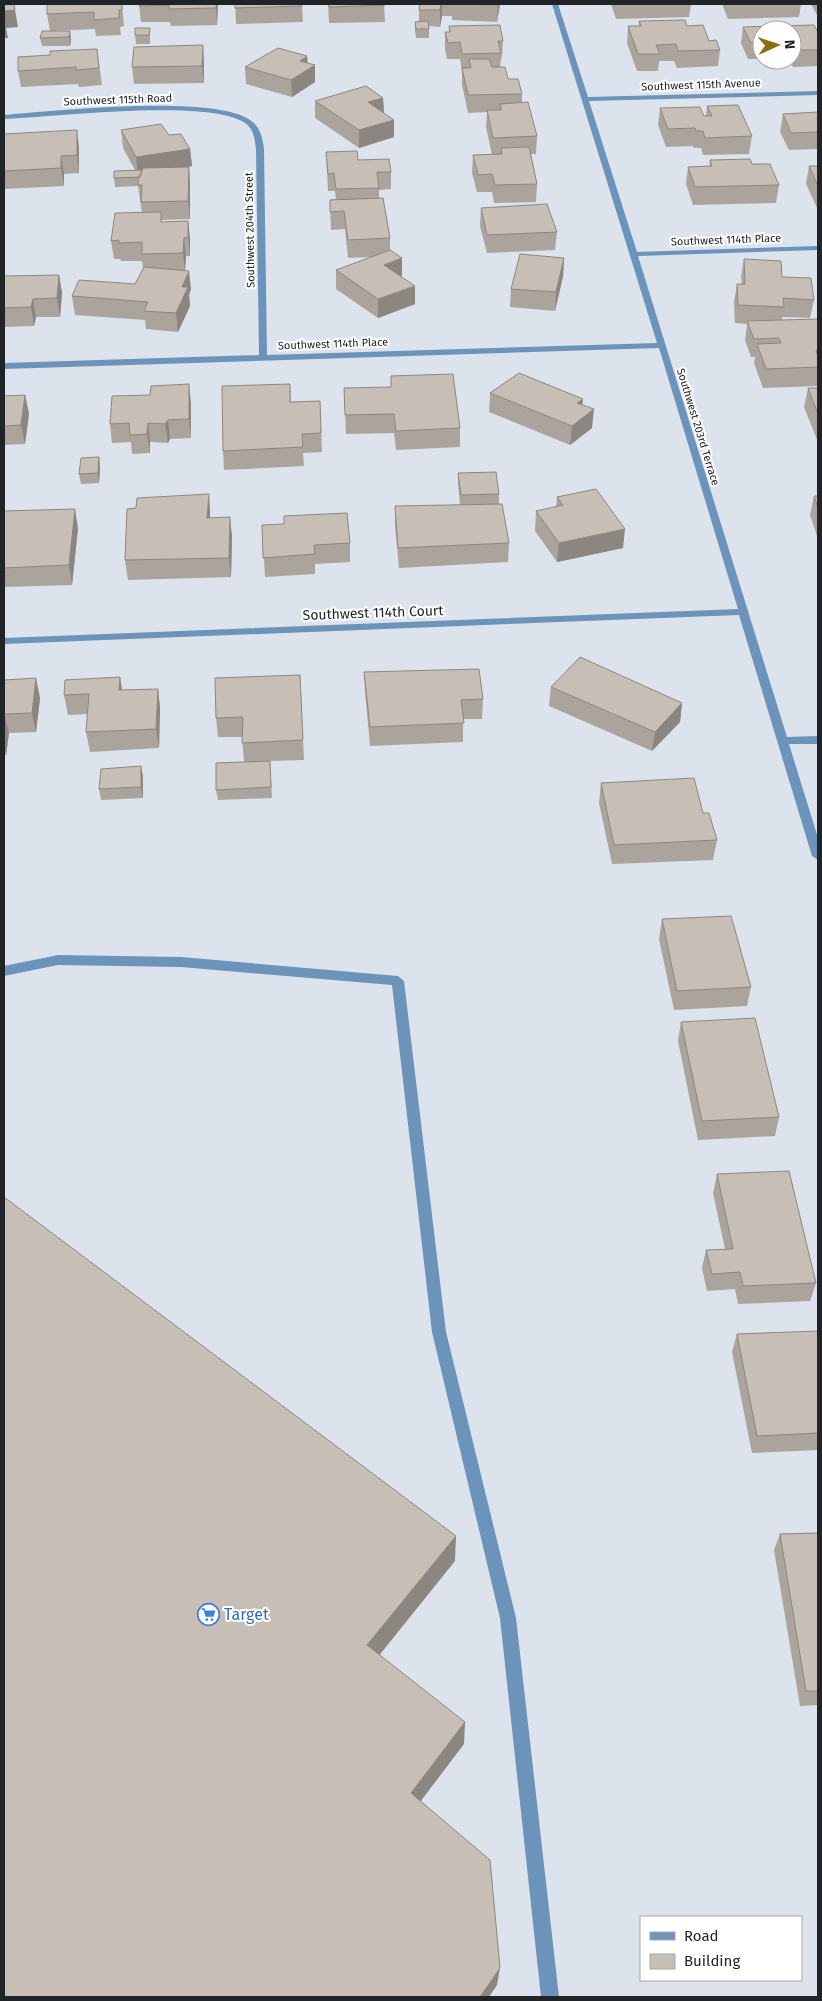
<svg xmlns="http://www.w3.org/2000/svg" width="822" height="2001" font-family="'Fira Sans',sans-serif">
  <rect width="100%" height="100%" fill="#dce3ec"/>
  <g fill="none" stroke-linecap="round" stroke-linejoin="round">
    <path fill="#6c93b9" fill-rule="evenodd" d="M552 4H558L588 97 818 91V95L589 101 637 252 818 246V250L638 256 787 737 818 736V744H789L818 838V860L812 856 739 615 4 644V638L738 609 659 348 4 369V363L259 355 256 150C255 140 254 129 245 123 210 98 52 117 4 119V115C54 111 212 94 250 120 260 126 263 139 264 150L267 355 657 343Z
      M58 955 181 957 398 976 404 981 446 1332 516 1618 559 1997H541L500 1618 432 1332 392 985 181 967 58 965 4 976V966Z"/>
  </g>
  <path fill="#aba49d" d="M122 4 124 26 120 27 121 35 96 36 95 29 50 31 47 14Z
    M139 4H218L217 25 171 26 170 22H141Z
    M235 4H302L303 22 236 24Z
    M328 4H384L385 22 329 23Z
    M420 4H500L497 22 452 20V16H442L440 27 429 26V38H416L415 31V22H419V10Z
    M611 4H691L689 17 616 19Z
    M722 4H801L799 17 728 19Z
    M811 4H818V17Z
    M639 21 687 26 709 41 720 50 718 66 677 68 674 61H659L658 71H637L627 43 628 26H639Z
    M814 25 818 32V66L793 67 789 60H792V30H762V59H748L741 43 743 27Z
    M449 26 503 41 502 57 501 58 500 67 508 79 522 94V103L537 136 536 154H531L537 184 536 202 494 203 492 192H477L472 173 473 155H492L486 127 487 112 468 113 462 85V71L460 59H447L445 49V32H449Z
    M150 28V44H136L135 35Z
    M70 31 71 40 70 46H42L40 38Z
    M97 49 102 85 79 87 78 84 21 87 18 71 50 55Z
    M307 56 308 63 315 82 292 97 246 84 245 67Z
    M204 62V83L134 84 132 67Z
    M383 98 384 113 394 137 359 148 315 118V101Z
    M707 106 752 136 749 154 703 155 701 148H694L693 146 666 147 658 125 660 108 706 116Z
    M818 112V149L789 150 780 132 783 114Z
    M121 130 169 135 190 149 192 166 187 167H189L190 185V219L162 220V222L188 221 190 239V256H186L185 270 191 289 189 295 190 306 178 332 146 329 145 320 75 315 72 296 135 284 143 268 142 261H121L120 259H114L111 241 142 213 138 186 115 187 114 178 135 170 123 148Z
    M4 134 79 147V173L64 174V186L4 189Z
    M326 152 358 160 391 172V189L379 190V198L390 238V250L402 276H401L415 304 378 318 336 289V270L372 257 348 258 345 229 331 230 330 200 336 199 335 191H328Z
    M710 160 752 164 779 185 776 203 693 205 686 184 688 167 709 166Z
    M809 166H818V210L806 184Z
    M481 208 557 232 555 250 487 253 480 226Z
    M564 258 563 276 555 311 510 307 511 289Z
    M744 259 782 277 814 300 810 318 782 317V320L818 319V386L763 388 754 363 755 357H751L745 340 747 324 735 323 734 302 737 284H742L741 277Z
    M59 275 62 293 60 317H36L34 326 4 327V276Z
    M290 384 291 402 320 401 322 452 303 453 304 466 224 470 223 451Z
    M344 388 460 428V447L396 450 394 433 346 434Z
    M808 388H818V442L804 407Z
    M490 393 582 405 592 428 570 445 489 412Z
    M25 395 29 414 25 444 4 445V396Z
    M191 403V438L170 439 168 443 150 442V453L132 454 131 442 112 443 110 424Z
    M99 457 100 467 99 483 81 484 79 474Z
    M458 473 499 494V504L509 543 508 562 399 568 395 526V506L460 505 458 484Z
    M209 494 210 517 232 536 231 577 128 580 125 560 136 508Z
    M814 496H818V539L810 515Z
    M557 497 623 548 557 562 535 531 536 511 556 507Z
    M4 511 78 528 72 585 4 587Z
    M262 525 350 543V562L315 564V574L265 577Z
    M364 672 483 699 482 719H463V742L370 746 365 691Z
    M300 675 304 760 270 761 272 798 218 800 216 790 244 762 242 737H218L216 718Z
    M120 677 122 690 158 689 160 708 159 748 90 752 86 732 88 714 68 715 64 695Z
    M4 680 40 698 36 732 9 733 6 755H4Z
    M551 687 682 703 680 722 652 751 549 706Z
    M141 766 143 777V798L101 800 99 789Z
    M601 783 703 813 717 840 713 860 612 864 599 803Z
    M662 919 751 987 747 1006 674 1010 659 939Z
    M681 1022 779 1117 775 1136 698 1140 678 1041Z
    M717 1174 816 1283 810 1301 738 1304 735 1289 707 1291 702 1268 706 1250 725 1249 713 1193Z
    M818 1331V1450L752 1453 732 1352 737 1334Z
    M818 1533V1705L800 1706 774 1550 780 1534Z"/>
  <path fill="#8b867f" d="M216 4H218V6L217 25Z
    M441 4H442V16L440 27V10Z
    M498 4H500L497 22Z
    M15 10 18 27 6 28 8 38H4V11Z
    M70 31 71 40 70 46 69 37Z
    M203 45 204 62V83L202 66Z
    M307 56 308 69 315 65V82L292 97 291 80 300 61Z
    M383 98 384 115 368 102Z
    M394 120V137L359 148V130Z
    M77 130 79 147V173L77 155Z
    M190 149 192 166 143 174 142 177 138 175 136 157Z
    M61 156 64 174V186L61 168Z
    M189 167 190 185V219L188 201Z
    M188 221 190 239V256L188 237Z
    M184 238 186 256 185 271 183 253Z
    M402 258V276L384 283V265Z
    M564 258 563 276 555 311 556 292Z
    M189 271 191 289 189 295 190 306 178 332 176 313 182 287Z
    M59 275 62 293 60 317 57 298Z
    M415 286V304L378 318V299Z
    M33 299 36 317 34 326 31 307Z
    M189 384 191 403V438L189 419Z
    M25 395 29 414 25 444 21 425Z
    M583 399 581 418 577 403Z
    M594 409 592 428 570 445 572 426Z
    M168 420 170 439 168 443 165 424Z
    M148 423 150 442V453L147 434Z
    M99 457 100 467 99 483 98 473Z
    M209 494 210 513 209 537 207 518Z
    M75 509 78 528 72 585 69 565Z
    M230 517 232 536 231 577 229 558Z
    M625 529 623 548 557 562 559 543Z
    M120 677 123 697 119 690Z
    M36 678 40 698 36 732 32 713Z
    M158 689 160 708 159 748 156 729Z
    M682 703 680 722 652 751 655 732Z
    M4 714 9 733 6 755 4 743Z
    M141 766 143 777V798L141 787Z
    M456 1536 455 1561 369 1668 367 1645Z
    M465 1722 464 1744 411 1814V1793Z
    M500 1968 497 1985 489 1997H480Z"/>
  <path fill="#c7bfb6" stroke="#8b867f" d="M4 4H14L15 10 4 11Z
    M47 4H122V10H119V18L94 20V12L47 14Z
    M139 4H216V8L169 9V5L139 6Z
    M235 4H302V6L235 8Z
    M329 4H384L385 5 329 7Z
    M420 4H441L440 10H419Z
    M464 4H498L497 5Z
    M685 20 687 26 703 25 709 41 716 40 720 50 678 51 676 44 656 45 660 54H638L628 26H641L639 21Z
    M428 21 429 29H416L415 22Z
    M500 25 503 41H498L501 53 462 54 460 42 448 43 445 32H450L449 26Z
    M814 25 818 32V50H796L792 43V30H762V42L751 43 743 27Z
    M135 28H150L149 35H135Z
    M42 31H70L69 37 40 38Z
    M203 45 202 66 132 67 134 47Z
    M278 48 307 56 300 61 315 65 291 80 245 67Z
    M97 49 99 68 76 70V67L18 71V57L50 55V51Z
    M469 59H489L492 67H505L508 79H518L522 94 468 95 462 68H471Z
    M366 86 383 98 368 102 394 120 359 130 315 101Z
    M528 102 537 136 493 138 487 110H501L500 104Z
    M738 105 752 136 705 138 703 131H696L695 128 668 129 660 108 700 107 704 116H712L707 106Z
    M818 112V132L791 133 783 114Z
    M161 124 169 135 181 134 190 149 136 157 121 130Z
    M77 130V155L61 156V168L4 171V134Z
    M529 147 537 184 495 185 492 174 478 175 473 155 502 154 501 148Z
    M357 151 358 160 389 159 391 172H377L379 188 336 189 334 173 328 174 326 152Z
    M750 159 752 164H770L779 185 695 187 688 167 712 166 710 160Z
    M809 166H818V186Z
    M189 167 188 201 141 202 142 185H138V180L143 168Z
    M142 170 140 177 114 178V171Z
    M383 198 390 238 348 240 344 211 330 212V200Z
    M547 204 557 232 487 235 481 208Z
    M161 212V222L188 221V237L184 238 183 253 142 254V242L119 243V240L111 241 115 213Z
    M390 250 402 258 384 265 415 286 378 299 336 270Z
    M520 254 564 258 556 292 511 289Z
    M744 259 781 261 782 277 811 278 814 300 783 298 784 307 738 305 737 284H745Z
    M144 267 189 271 182 287H188L176 313 144 311 148 302 72 296 79 280 135 284Z
    M59 275 57 298 33 299 31 307 4 308V276Z
    M818 319V350H816L818 357V367L766 369 757 344 781 343 779 338 754 339 747 321Z
    M519 373 583 399 577 403 594 409 572 426 490 393Z
    M453 374 460 428 396 431 394 414 345 415 344 388 391 387V376Z
    M189 384V419L168 420 165 424 148 423 147 434 130 435 129 423 110 424 112 396 150 395 151 386Z
    M290 384V402L320 401 321 433 302 434 303 447 223 451 222 386Z
    M808 388H818V414Z
    M25 395 21 425 4 426V396Z
    M99 457 98 473 79 474 81 458Z
    M496 472 499 494 461 495 458 473Z
    M596 489 625 529 559 543 536 511 563 505 557 497Z
    M209 494 207 518 230 517 229 558 125 560 127 509 136 508 137 498Z
    M814 496H818V508Z
    M502 504 509 543 398 548 395 506Z
    M75 509 69 565 4 568V511Z
    M347 513 350 543 314 545 315 554 263 558 262 525 284 524V516Z
    M580 657 682 703 655 732 551 687Z
    M479 669 483 699 461 700 464 723 370 727 364 672Z
    M300 675 303 740 242 743 243 717 216 718 215 678Z
    M120 677 119 690 158 689 156 729 86 732 89 694 64 695 65 680Z
    M36 678 32 713 4 714V720V680Z
    M270 761 271 787 216 790V763Z
    M141 766V787L99 789 101 769Z
    M694 778 703 813H709L717 840 614 845 601 783Z
    M731 916 751 987 677 991 662 919Z
    M755 1018 779 1117 702 1121 681 1022Z
    M789 1171 816 1283 743 1286 740 1272 712 1274 706 1250 733 1249 717 1174Z
    M4 1197 456 1536 367 1645 465 1722 411 1793 490 1860 500 1968 480 1997H4Z
    M818 1331V1433L757 1436 737 1334Z
    M818 1533V1691H806L780 1534Z"/>
  <defs>
    <symbol id="supermarket-ring" viewBox="-11 -11 22 22"><circle r="9.5" fill="#fff" stroke="#3f7fe0" stroke-width="1.5"/><path d="M-6-5.5h2.5l.6 2H6L4.5 2H-2.5L-4.4-4H-6ZM-1.5 3.2a1.3 1.3 0 1 0 .1 0ZM3 3.2a1.3 1.3 0 1 0 .1 0Z" fill="#3f7fe0"/></symbol>
  </defs>
  <g fill-rule="evenodd">
    <use href="#supermarket-ring" x="196" y="1602" width="25" height="25"/>
  </g>
  <g text-anchor="middle" dominant-baseline="central" stroke-width="4" stroke-linejoin="round" paint-order="stroke">
    <g font-size="11" fill="#212427" stroke="#fff">
      <text transform="translate(701 85) rotate(-2)">Southwest 115th Avenue</text>
      <text transform="translate(118 100) rotate(-2)">Southwest 115th Road</text>
      <text transform="translate(250 230) rotate(-91)">Southwest 204th Street</text>
      <text transform="translate(726 240) rotate(-2)">Southwest 114th Place</text>
      <text transform="translate(333 344) rotate(-2)">Southwest 114th Place</text>
      <text transform="translate(698 427) rotate(73)">Southwest 203rd Terrace</text>
    </g>
    <g font-size="14" fill="#212427" stroke="#fff">
      <text transform="translate(373 613) rotate(-2)">Southwest 114th Court</text>
    </g>
    <g font-size="16" fill="#366cbe" stroke="#fff" text-anchor="start">
      <text x="224" y="1614">Target</text>
    </g>
  </g>
  <rect width="822" height="2001" fill="none" stroke="#212427" stroke-width="10"/>
  <rect x="640" y="1916" width="162" height="65" fill="#ffffff" stroke="#a6a7a9"/>
  <rect x="650" y="1932" width="25" height="8" fill="#6c93b9" stroke="#a6a7a9"/>
  <text x="684" y="1941" font-size="15" fill="#212427">Road</text>
  <rect x="650" y="1954" width="25" height="15" fill="#c7bfb6" stroke="#a6a7a9"/>
  <text x="684" y="1966" font-size="15" fill="#212427">Building</text>
  <g transform="translate(777 45) rotate(87)"><circle r="24" fill="#ffffff" stroke="#a6a7a9"/>
  <path d="M0-4L9 19L0 12L-9 19Z" fill="#8e6d11"/>
  <text y="-8" font-size="14" font-weight="bold" text-anchor="middle" fill="#212427">N</text>
  </g>
</svg>
